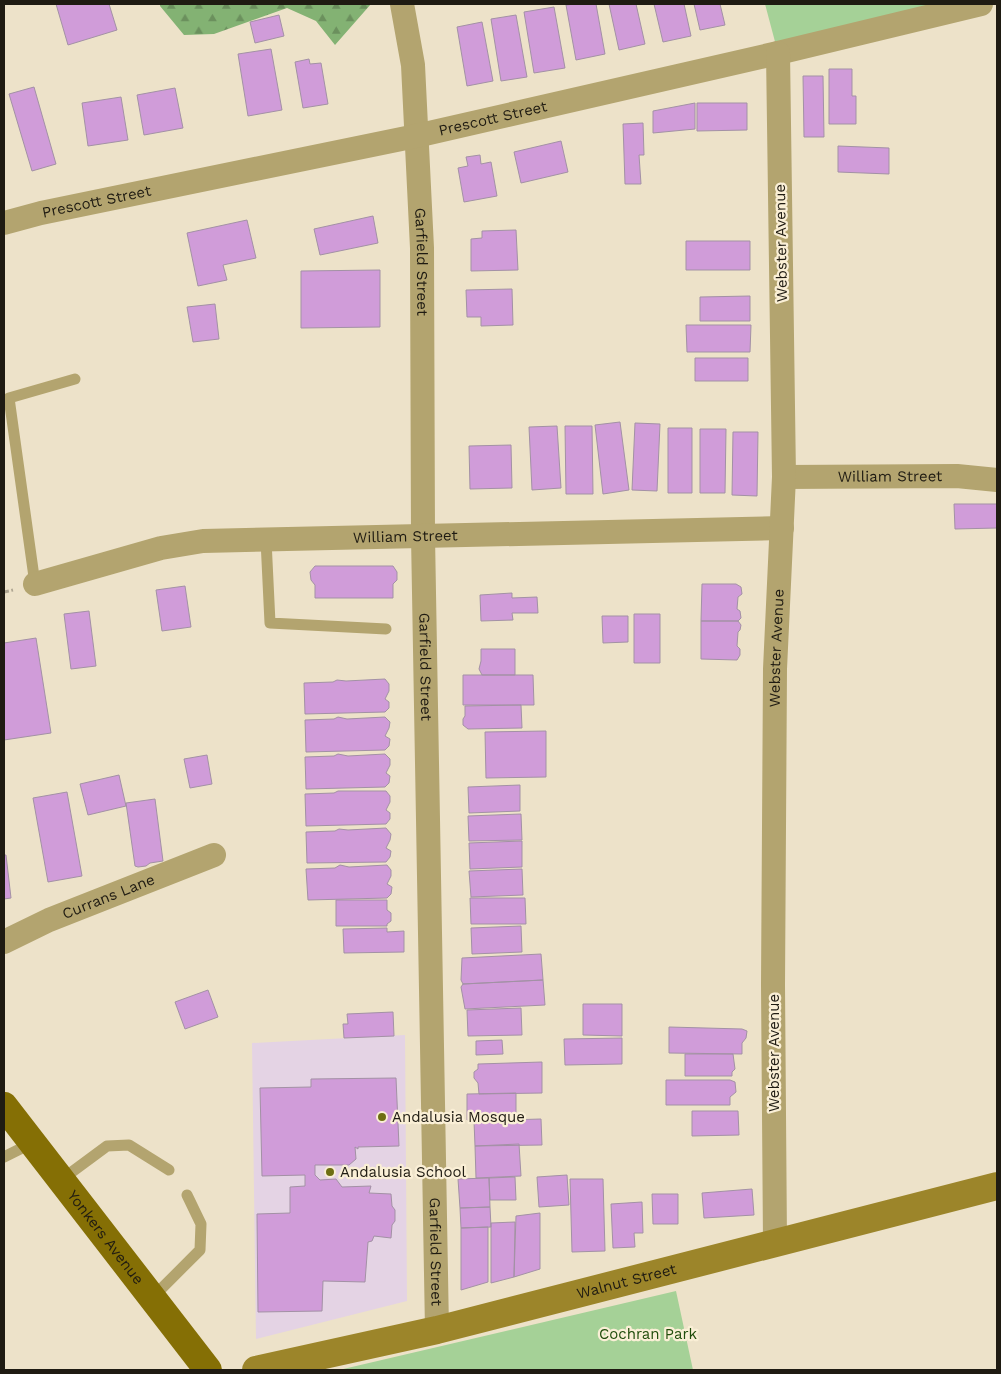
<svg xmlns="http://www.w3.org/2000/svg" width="1001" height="1374" font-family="'Work Sans',sans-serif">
  <defs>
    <pattern id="forest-firs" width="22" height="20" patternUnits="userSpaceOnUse" patternTransform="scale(1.25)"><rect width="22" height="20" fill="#83b273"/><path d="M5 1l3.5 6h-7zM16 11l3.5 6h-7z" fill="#6b905d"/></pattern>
  </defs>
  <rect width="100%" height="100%" fill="#ede2c9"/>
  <path fill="#e4d3e4" d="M405 1035 407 1301 256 1339 252 1043Z"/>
  <path fill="url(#forest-firs)" d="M160 4H371L335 45 316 21 287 8 214 34 184 35 160 6Z"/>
  <path fill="#a5d197" d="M765 4H981L778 53Z
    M676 1291 693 1370H339Z"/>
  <path fill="#d09cd9" stroke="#a391a5" d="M56 4H109L117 30 68 45Z
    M574 4H596L605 54 576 60 566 5Z
    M609 4H636L645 44 619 50Z
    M654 4H684L691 36 663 42Z
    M694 4H720L725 25 700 30Z
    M554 7 565 68 534 73 524 12Z
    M279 15 284 36 255 43 250 22Z
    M516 15 527 77 501 81 491 19Z
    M482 22 493 81 467 86 457 27Z
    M271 49 282 110 248 116 238 54Z
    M309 59 310 64 321 63 328 104 303 108 295 62Z
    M829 69H852V96H856V124H829Z
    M803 76H823L824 137H804Z
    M34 87 56 164 32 171 9 94Z
    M175 88 183 128 144 135 137 95Z
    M121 97 128 140 88 146 82 103Z
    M695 103V129L653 133V111Z
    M697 103H747V130L697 131Z
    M643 123 644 155H639L641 184H625L623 124Z
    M561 141 568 172 521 183 514 152Z
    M838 146 889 148V174L838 172Z
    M480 155 481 164 491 162 497 196 464 202 458 168 468 166 466 157Z
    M373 216 378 243 320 255 314 229Z
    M247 220 256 258 223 265 227 280 198 286 187 233Z
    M516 230 518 270 471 271V239L482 238V231Z
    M686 241H750V270H686Z
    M380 270V327L301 328V271Z
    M512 289 513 325 481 326V317H467L466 290Z
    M750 296V321H700V297Z
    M215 304 219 339 193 342 187 307Z
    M686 325H751L750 352H687Z
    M695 358H748V381H695Z
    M620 422 629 490 603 494 595 425Z
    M635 423 660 424 657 491 632 490Z
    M557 426 561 488 532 490 529 427Z
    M565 426H592L593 494H566Z
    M668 428H692V493H668Z
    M700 429H726L725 493H700Z
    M733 432H758L757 496 732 495Z
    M511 445 512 488 470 489 469 446Z
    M954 504H997V528L955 529Z
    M315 566H393L397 572V580L393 584V598H315V585L311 580 310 572Z
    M702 584H736L741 587 742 594 738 597 737 609 740 611 741 618 738 621H701Z
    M185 586 191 627 162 631 156 590Z
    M512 593V598L537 597 538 613H512L513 620 481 621 480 595Z
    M89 611 96 666 71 669 64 614Z
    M634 614H660V663H634Z
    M602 616H628V642L603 643Z
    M701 621H738L741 625 740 630 738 632 737 646 740 649V655L737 660 701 659Z
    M36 638 51 733 4 740V643Z
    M481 649H515V675H482L479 669 481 661Z
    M463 675H533L534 705H463Z
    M385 679 389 684V691L385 699 389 702V708L385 712 305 714 304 683 333 682 337 680 346 681Z
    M521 705 522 728 468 729 463 725V719L465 716V706Z
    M338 717 347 719 385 717 390 722 389 728 385 736 390 739 389 746 385 750 306 752 305 720 334 719Z
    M546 731V777L486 778 485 732Z
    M338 754 348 756 385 754 390 759V765L386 773 390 776 389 783 385 787 306 789 305 757 334 756Z
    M207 755 212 784 190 788 184 759Z
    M119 775 126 806 88 815 80 784Z
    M520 785V811L469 813 468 787Z
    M338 791H386L390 796V802L386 810 390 813V819L386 824 306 826 305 794 334 793Z
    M67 792 82 876 48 882 33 798Z
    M155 799 163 861 150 863 146 866 138 867 135 866 126 803Z
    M521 814 522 840 469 841 468 816Z
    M386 828 391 834 390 840 386 848 391 851 390 857 386 862 307 863 306 832 335 831 339 829 348 830Z
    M522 841V867L470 869 469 843Z
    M4 855H6L11 898 4 899Z
    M340 865 349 867 387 865 391 870V876L387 884 392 887 391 894 387 898 308 900 306 869 335 868Z
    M522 869 523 895 471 897 469 871Z
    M470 898H525L526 924H471Z
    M336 900H387V910L391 913V921L387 924V926H336Z
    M521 926 522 952 472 954 471 928Z
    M387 928V932L404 931V952L344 953 343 929Z
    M541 954 543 980 463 984 461 980 462 958Z
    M543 980 545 1005 465 1009 461 987 463 984Z
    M208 990 218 1017 185 1029 175 1002Z
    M583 1004H622V1036L583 1035Z
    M521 1008 522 1035 468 1036 467 1010Z
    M393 1012 394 1036 344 1038 343 1024H348L347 1014Z
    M669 1027 742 1029 747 1031 746 1038 742 1043V1054L669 1053Z
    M622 1038V1064L565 1065 564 1039Z
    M502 1040 503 1054 476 1055V1041Z
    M685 1054H733L735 1069 732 1072V1076H685Z
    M542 1062V1093L479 1094 478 1083 474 1078V1072L478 1069V1064Z
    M396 1078 399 1146 358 1147V1149L355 1147 356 1159 349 1165H315V1175L320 1180 336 1179 342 1187 371 1186 369 1193 391 1194 392 1206 395 1210V1221L392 1225 391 1238 374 1236 372 1241 368 1242 365 1282 323 1281 322 1311 258 1312 257 1214 290 1213V1187L305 1186V1175L262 1176 260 1088 311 1087V1079Z
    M666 1080H730L735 1082 736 1092 730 1097V1105H666Z
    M516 1093V1120H467V1094Z
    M692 1111H738L739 1135 692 1136Z
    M541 1119 542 1145 475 1146 474 1121Z
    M519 1144 521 1176 476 1178 475 1146Z
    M567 1175 569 1205 539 1207 537 1177Z
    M515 1177 516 1200H490L489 1178Z
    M489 1178 490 1207 460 1208 458 1179Z
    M570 1179H603L605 1251 572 1252Z
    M752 1189 754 1215 704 1218 702 1193Z
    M652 1194H678V1224H653Z
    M642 1202 643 1233H634L635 1247 613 1248 611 1204Z
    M490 1207 491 1227 461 1228 460 1208Z
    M540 1213V1269L514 1277 516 1216Z
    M515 1222 514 1277 491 1283V1223Z
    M488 1227V1282L461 1290V1228Z"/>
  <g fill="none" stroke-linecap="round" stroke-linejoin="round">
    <path stroke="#aea591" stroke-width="3" stroke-dasharray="5 2.5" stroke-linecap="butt" d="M4 592 13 590"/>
    <path stroke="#b3a46f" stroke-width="11" d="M266 540 270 623 386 629
      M35 584 9 398 75 379
      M4 1157 32 1143
      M61 1180 107 1146 129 1145 169 1170
      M152 1298 200 1250 201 1224 187 1195"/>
    <g stroke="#b3a46f" stroke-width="24">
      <path id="s1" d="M402 4 413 65 422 248 423 536 437 1330"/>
      <path id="s2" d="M4 223 41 213 416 136 778 53 981 4"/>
      <path id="s3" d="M784 477 957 476 997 480"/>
      <path id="s4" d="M35 584 161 548 203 541 782 528"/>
      <path id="s5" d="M4 942 49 920 214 855"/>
      <path id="s6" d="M775 1242 773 985 775 669 784 477 778 53"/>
    </g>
    <path stroke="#9c852a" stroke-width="28" id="s7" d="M256 1370 437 1330 997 1186"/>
    <path stroke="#856f05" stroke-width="28" id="s8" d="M4 1106 208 1370"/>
  </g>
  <g fill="#6d6e12" stroke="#faefd6" stroke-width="2">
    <circle cx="382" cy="1117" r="5"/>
    <circle cx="330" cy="1172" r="5"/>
  </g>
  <g text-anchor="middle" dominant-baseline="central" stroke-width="4.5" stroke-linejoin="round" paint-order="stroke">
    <g font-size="15" fill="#1f1b12" stroke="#faefd6">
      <text stroke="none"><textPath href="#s2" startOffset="500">Prescott Street</textPath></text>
      <text stroke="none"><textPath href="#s2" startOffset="95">Prescott Street</textPath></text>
      <text transform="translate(781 243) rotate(-91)">Webster Avenue</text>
      <text stroke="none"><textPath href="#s1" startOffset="259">Garfield Street</textPath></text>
      <text stroke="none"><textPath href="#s3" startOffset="106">William Street</textPath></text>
      <text stroke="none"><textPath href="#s4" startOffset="376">William Street</textPath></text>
      <text stroke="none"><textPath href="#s6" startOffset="594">Webster Avenue</textPath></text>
      <text stroke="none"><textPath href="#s1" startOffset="664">Garfield Street</textPath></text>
      <text stroke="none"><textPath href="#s5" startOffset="114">Currans Lane</textPath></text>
      <text transform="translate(774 1053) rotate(-90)">Webster Avenue</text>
      <text stroke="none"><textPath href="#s8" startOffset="166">Yonkers Avenue</textPath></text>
      <text stroke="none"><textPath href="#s1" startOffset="1249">Garfield Street</textPath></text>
      <text stroke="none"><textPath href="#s7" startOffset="381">Walnut Street</textPath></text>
    </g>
    <g font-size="15" fill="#1f1b12" stroke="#faefd6" text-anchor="start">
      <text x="392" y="1117">Andalusia Mosque</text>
      <text x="340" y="1172">Andalusia School</text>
    </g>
    <g font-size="15" fill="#204d0b" stroke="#faefd6">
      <text x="648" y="1334">Cochran Park</text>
    </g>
  </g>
  <rect width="1001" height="1374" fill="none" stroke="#1f1b12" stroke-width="10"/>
</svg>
